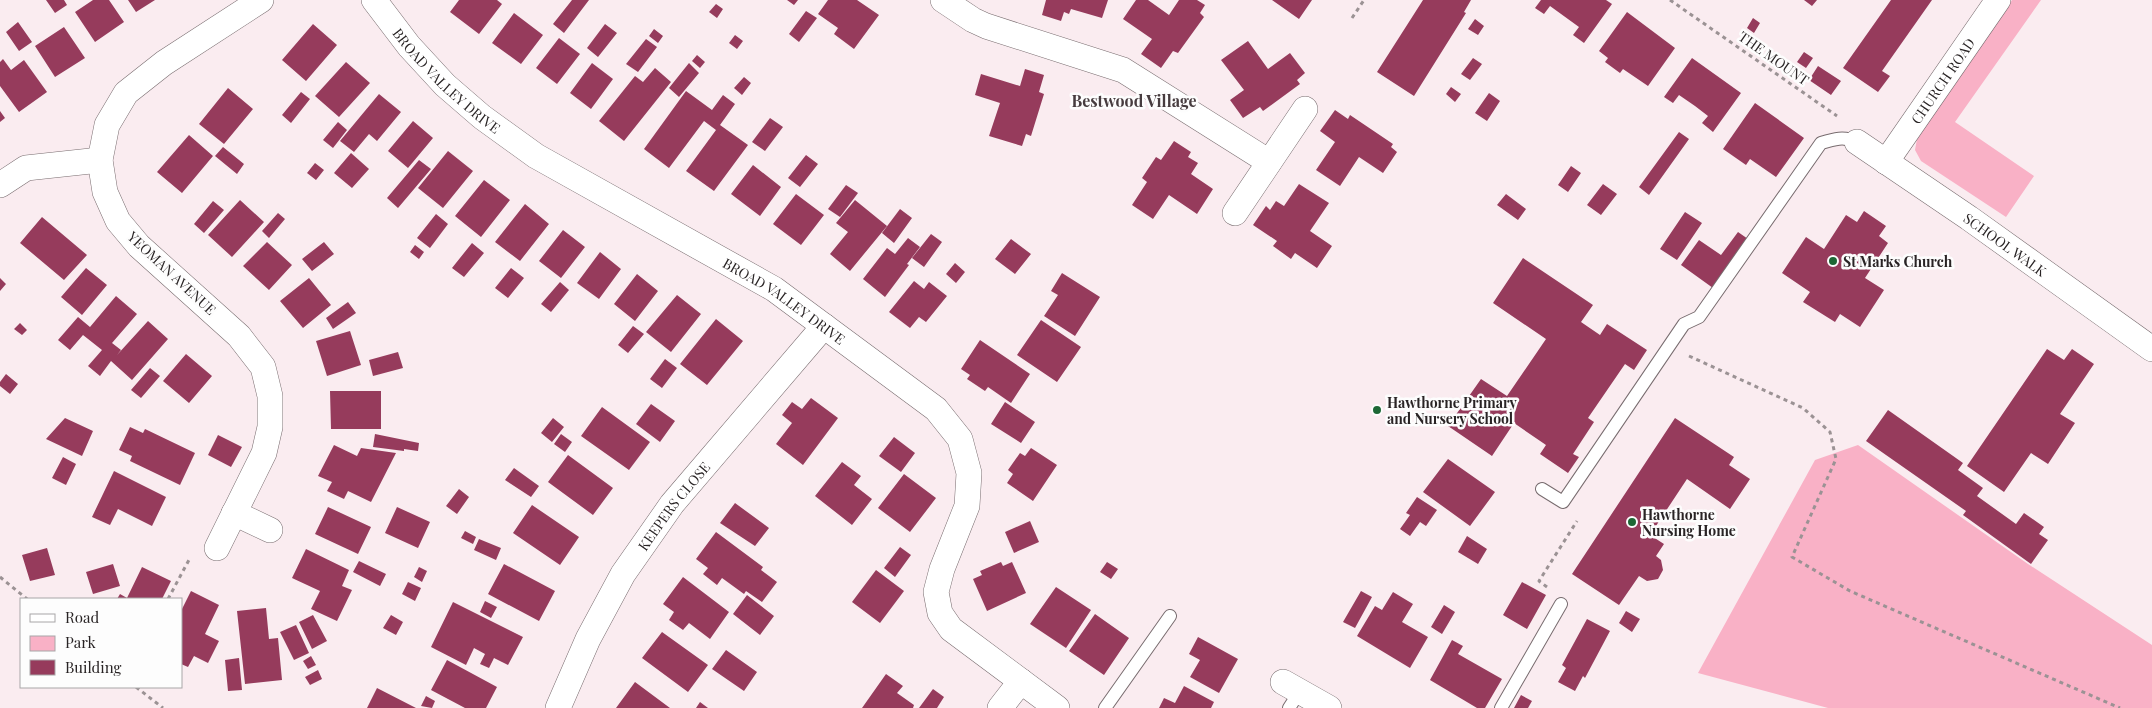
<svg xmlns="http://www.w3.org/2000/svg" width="2152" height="708" font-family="'Playfair Display',serif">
  <rect width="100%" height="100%" fill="#faecf0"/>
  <path fill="#f9b1c6" d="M2012 0H2041L1955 122 2034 176 2006 217 1921 161 1915 150 1917 139Z
    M1858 445 2028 564 2152 645V708H1828L1698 673 1815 460Z"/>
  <path fill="#963b5c" d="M46 0H64L67 5 55 13Z
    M93 0H109L124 22 95 42 75 12Z
    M128 0H155L136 12Z
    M459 0H497L502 4 479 34 450 12Z
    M572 0H589L564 33 553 24Z
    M787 0H798L794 5Z
    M828 0H857L879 15 854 49 834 34 838 28 818 14Z
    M1046 0H1108L1102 18 1071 9 1069 14 1064 12 1061 21 1042 15Z
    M1136 0H1148L1169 15 1179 0H1197L1205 5 1200 13 1204 17 1178 53 1173 51 1161 68 1141 54 1152 39 1123 19Z
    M1272 0H1312L1299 19Z
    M1423 0H1471L1464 12 1466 13 1414 96 1377 72Z
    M1541 0H1606L1612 4 1584 43 1573 35 1579 27 1550 6 1544 14 1535 8Z
    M1804 0H1817L1812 6Z
    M1891 0H1932L1882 71 1890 76 1878 92 1843 68Z
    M716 4 723 9 717 18 709 12Z
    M806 11 817 18 799 42 789 34Z
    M1627 12 1675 48 1648 86 1623 69 1620 73 1605 62 1608 58 1599 51Z
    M514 13 543 35 521 64 492 43Z
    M1753 18 1760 23 1754 33 1747 28Z
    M1475 19 1484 26 1478 35 1468 29Z
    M18 22 32 42 19 51 6 32Z
    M313 24 337 45 306 81 282 60Z
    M605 24 617 33 598 57 587 48Z
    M64 27 85 58 55 77 35 46Z
    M654 29 663 36 658 43 649 36Z
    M735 35 743 41 737 49 729 43Z
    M559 38 580 54 557 84 536 68Z
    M646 39 657 47 638 72 626 64Z
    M1248 41 1268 69 1290 53 1305 73 1297 80 1300 84 1263 111 1260 107 1243 118 1230 100 1244 90 1221 60Z
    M1804 52 1813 58 1806 68 1797 62Z
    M697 55 705 62 700 68 692 61Z
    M1473 58 1482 64 1470 80 1461 74Z
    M1692 58 1741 93 1713 132 1702 123 1708 116 1695 106 1679 95 1673 103 1664 97Z
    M3 59 11 70 24 60 47 92 19 112 0 86V62Z
    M346 62 370 83 339 117 315 96Z
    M592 63 613 79 591 109 570 93Z
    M689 63 699 73 679 97 669 88Z
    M1818 66 1841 81 1831 95 1809 80Z
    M655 68 671 82 624 141 599 121 635 76 643 82Z
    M1025 69 1044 75 1039 92 1044 94 1031 136 1026 134 1022 146 989 136 1000 103 975 95 981 74 1020 86Z
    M744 77 751 83 742 95 734 88Z
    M1451 87 1461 94 1455 102 1446 94Z
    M228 88 253 109 224 144 199 124Z
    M686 91 712 110 723 95 735 104 720 125 748 145 714 191 686 171 716 130 704 121 669 168 644 149Z
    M301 92 310 99 291 123 282 115Z
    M1489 93 1500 101 1487 121 1475 113Z
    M379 94 401 112 377 141 369 134 354 152 340 141Z
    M1755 103 1804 138 1776 177 1750 159 1746 165 1723 149Z
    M1335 110 1348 119 1350 115 1393 144 1391 147 1397 152 1383 173 1359 157 1340 186 1316 170 1335 142 1320 131Z
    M0 111 5 118 0 122Z
    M770 118 783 127 765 151 752 142Z
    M413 121 433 138 408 168 388 151Z
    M338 122 347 130 333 148 323 140Z
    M1679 132 1689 139 1649 195 1639 187Z
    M189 135 213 156 182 193 157 172Z
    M1174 141 1191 152 1188 157 1198 163 1191 174 1213 189 1197 214 1169 195 1153 219 1132 205 1147 182 1142 178 1156 157 1161 160Z
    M223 147 244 164 237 174 215 156Z
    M448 151 473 171 443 208 418 188Z
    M351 153 369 169 352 188 334 173Z
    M806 155 818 164 800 187 788 178Z
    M419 160 431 169 398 208 387 198Z
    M315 163 324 170 316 180 307 173Z
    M753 165 781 187 760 216 731 194Z
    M1571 166 1581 173 1568 192 1558 185Z
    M484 180 510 200 481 237 455 216Z
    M1299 184 1329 203 1310 231 1332 246 1317 268 1295 253 1291 259 1273 246 1277 241 1253 225 1266 206 1270 210 1276 201 1284 206Z
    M1603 184 1617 194 1601 215 1587 205Z
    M846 185 858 193 840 217 828 209Z
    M796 194 824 215 801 245 773 224Z
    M1506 194 1526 209 1518 220 1497 205Z
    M240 200 264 222 232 257 208 235Z
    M855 200 887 226 850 271 830 254 848 232 836 223Z
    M213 201 224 210 204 233 194 224Z
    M525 204 549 224 520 261 495 242Z
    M900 209 912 218 894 243 882 233Z
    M1864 211 1886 226 1879 236 1888 243 1865 278 1884 290 1860 327 1840 314 1835 322 1803 302 1810 292 1782 273 1806 237 1824 249 1846 215 1857 222Z
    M1685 212 1702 223 1677 260 1660 249Z
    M278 213 285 219 269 238 262 231Z
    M436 214 448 224 430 248 417 238Z
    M42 217 87 255 64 280 20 243Z
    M563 230 585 247 561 278 539 261Z
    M1738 232 1748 239 1713 288 1681 265 1699 240 1721 255Z
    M931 234 942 242 924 267 912 258Z
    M908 238 920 247 907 264 909 265 885 297 863 279 887 248 895 254Z
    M1011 239 1031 254 1015 274 995 259Z
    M267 242 292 265 269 290 243 266Z
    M324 242 334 254 312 271 302 259Z
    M472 243 484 253 464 277 452 268Z
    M415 245 424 252 419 259 410 252Z
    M600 252 621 269 599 299 577 283Z
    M1523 258 1593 305 1581 322 1600 335 1607 324 1647 350 1634 370 1625 364 1588 418 1594 422 1573 454 1579 457 1568 473 1540 454 1546 445 1514 423 1492 456 1448 426 1481 379 1507 396 1546 339 1493 303Z
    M955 263 965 272 956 283 946 274Z
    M86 268 107 285 82 315 61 297Z
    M511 268 524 278 508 298 495 288Z
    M1062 273 1100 297 1075 336 1044 316 1058 295 1051 291Z
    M637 274 658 291 635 321 614 304Z
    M0 278 6 284 0 291Z
    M309 278 331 305 303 328 280 301Z
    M914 281 924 289 929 282 947 296 926 322 919 317 910 328 889 312Z
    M560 282 569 290 551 312 541 304Z
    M677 295 701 314 671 352 646 332Z
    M116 296 137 314 112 343 121 350 117 355 148 321 168 339 132 380 111 361 100 376 88 366 102 350 83 335 70 350 58 340 78 317 90 327Z
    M348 302 356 313 333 329 326 318Z
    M716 319 743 341 707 385 680 364Z
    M1041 320 1081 347 1057 382 1017 355Z
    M20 323 27 330 22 335 14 329Z
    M633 326 644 334 628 353 618 345Z
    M350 331 361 365 327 376 316 341Z
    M980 340 1030 374 1011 403 988 387 985 391 967 379 970 375 961 369Z
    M2047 349 2064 360 2072 349 2094 364 2060 414 2075 423 2048 464 2031 453 2004 492 1967 466Z
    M398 352 403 368 373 376 369 360Z
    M186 354 212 376 189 403 163 381Z
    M665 359 677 368 662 388 650 379Z
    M150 368 160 376 141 398 131 390Z
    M6 374 18 384 10 394 0 386V382Z
    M330 391H381V429H331Z
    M811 398 838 418 803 465 776 444 792 423 782 415 792 402 802 409Z
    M1005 402 1035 422 1021 443 991 424Z
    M651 404 675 421 660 442 636 424Z
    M602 407 650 442 629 470 581 436Z
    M1888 410 1963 463 1958 470 1983 488 1977 496 2016 524 2024 513 2044 527 2039 534 2048 540 2031 564 1963 515 1966 511 1866 441Z
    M65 418 93 431 82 456 46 439Z
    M553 418 564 427 552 442 541 433Z
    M1675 418 1734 457 1729 465 1750 479 1730 509 1687 479 1650 535 1664 544 1656 556 1661 560 1663 570 1658 579 1647 581 1639 576 1619 605 1572 574Z
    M130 427 143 433 145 429 195 453 180 485 130 461 132 456 119 450Z
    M375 434 419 443 418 451 404 449V451L373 447Z
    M561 434 572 442 565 452 554 444Z
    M218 435 242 447 231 467 208 455Z
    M894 437 915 453 901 472 879 456Z
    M334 445 357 456 361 448 396 453 371 502 348 491 344 499 327 491 332 482 318 476Z
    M1031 448 1057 465 1033 501 1007 483 1013 474 1008 470 1020 453 1025 456Z
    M568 455 613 488 593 515 548 482Z
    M63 457 76 464 66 485 52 478Z
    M1448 459 1495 492 1470 526 1423 492Z
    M842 462 861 476 854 485 872 499 852 525 815 496Z
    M514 468 539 486 531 497 505 480Z
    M114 471 166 497 152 526 118 509 110 525 92 517Z
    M904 474 936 498 910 532 878 508Z
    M459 489 469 497 457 514 446 506Z
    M1417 497 1437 510 1426 526 1420 522 1410 536 1400 529 1410 515 1406 513Z
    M735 503 769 528 755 546 720 523Z
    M532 505 579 537 560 565 513 533Z
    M328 507 371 527 358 554 315 534Z
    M397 507 430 522 418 548 385 533Z
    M1030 521 1039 542 1014 553 1005 532Z
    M465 531 476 537 473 544 461 538Z
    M716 532 763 567 761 570 777 582 762 602 746 591 744 594 722 578 717 585 703 574 708 568 696 559Z
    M1467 536 1487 549 1478 564 1458 552Z
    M479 539 501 548 496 560 474 550Z
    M900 547 911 555 895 577 884 568Z
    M47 548 55 575 30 581 22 555Z
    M306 549 349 570 342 586 352 590 337 621 311 609 320 591 292 578Z
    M359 561 386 574 380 586 353 572Z
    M1001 562 1003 566 1012 562 1026 593 987 611 973 579 982 575 980 571Z
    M1107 562 1118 569 1111 579 1100 572Z
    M113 564 120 586 93 594 86 572Z
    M504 564 555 591 539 621 488 594Z
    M142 567 171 581 162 599H117L120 594 127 598Z
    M419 567 427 571 422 582 414 577Z
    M876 570 904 591 880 623 852 602Z
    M683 577 729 612 710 639 689 623 683 630 669 620 674 612 663 604Z
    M408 582 421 588 415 601 402 594Z
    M1522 582 1546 595 1527 629 1503 615Z
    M1056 587 1091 610 1066 648 1030 624Z
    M191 591 219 605 205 634 219 641 208 663 194 656 188 667 181 664V611Z
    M1361 591 1372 597 1355 628 1343 622Z
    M1393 592 1413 604 1402 622 1428 637 1410 668 1357 636 1375 606 1382 610Z
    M747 595 774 616 760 635 733 614Z
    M485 601 497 607 491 618 480 612Z
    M453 602 523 637 508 665 494 658 489 668 480 664 485 654 474 648 466 665 431 647Z
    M1444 605 1455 612 1442 634 1431 627Z
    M266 608 269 639 278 638 282 680 245 684 237 611Z
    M1626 611 1640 619 1632 632 1619 623Z
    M1095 614 1129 638 1104 675 1069 651Z
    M313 615 327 641 312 649 299 622Z
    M391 615 403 622 396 635 383 628Z
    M1587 619 1610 631 1585 678 1583 676 1575 691 1558 682 1566 668 1562 665Z
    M296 625 309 653 294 660 280 632Z
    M662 632 708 665 688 692 642 658Z
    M1198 637 1238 659 1219 693 1190 677 1200 660 1189 654Z
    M1452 640 1463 646 1458 654 1502 679 1485 708H1477L1430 680Z
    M726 650 757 672 744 691 712 669Z
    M311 656 316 665 308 669 303 661Z
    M239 658 242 690 228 691 225 660Z
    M447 660 497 687 486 708H465L431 690Z
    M318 670 322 679 310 685 305 677Z
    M886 674 903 686 897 693 914 705 913 708H862Z
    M635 682 670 708H616Z
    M1184 686 1214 702 1211 708H1159L1164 698 1175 703Z
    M377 688 416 708H367Z
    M933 689 944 697 937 708H919Z
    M1521 695 1532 701 1528 708H1514Z
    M426 696 435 701 432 708 421 706Z
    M700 702 708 708H696Z"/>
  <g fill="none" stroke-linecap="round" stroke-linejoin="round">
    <defs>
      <path id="service" d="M1542 489 1563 502 1684 324 1699 317 1821 143C1834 139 1844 136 1857 142
        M1105 708 1170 616
        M1289 708 1300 691
        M1501 708 1561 604"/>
      <g id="minor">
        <path id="s1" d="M374 0 409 46 445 85 482 117 536 156 774 289 936 409 960 439 969 473 967 506 942 569 936 592 940 613 951 629 1057 708"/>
        <path d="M943 0 973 20 986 26 1123 70 1269 162"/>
        <path id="s2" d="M1857 142 1969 218 2152 349"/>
        <path id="s3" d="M1886 162 1998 0"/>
        <path d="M0 185 26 168 100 160"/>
        <path d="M1235 213 1305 109"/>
        <path d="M234 513 270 530"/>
        <path d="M217 548 264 453 270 427V396L263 367 239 336 139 246 118 221 105 192 100 160 107 125 126 93 164 63 261 0"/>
        <path d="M1283 682 1329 708"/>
        <path id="s4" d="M558 708 588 639 623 574 672 504 824 326"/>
        <path d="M1000 708 1021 681"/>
      </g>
    </defs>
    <use href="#service" stroke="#786c6f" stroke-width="14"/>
    <use href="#minor" stroke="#786c6f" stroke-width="26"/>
    <path stroke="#9b9294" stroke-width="3" stroke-dasharray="4 4" stroke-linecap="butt" d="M1670 0 1837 116
      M1352 18 1364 0
      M1689 356 1803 408 1830 432 1836 459 1792 557 1850 591 2120 708
      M0 577 27 599
      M1547 587 1539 581 1577 521
      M168 599 190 558
      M136 687 163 708"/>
    <use href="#service" stroke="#fff" stroke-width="12"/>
    <use href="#minor" stroke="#fff" stroke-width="25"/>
  </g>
  <g fill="#1d6735" stroke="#fdfdfd" stroke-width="2">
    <circle cx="1833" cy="261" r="5"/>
    <circle cx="1377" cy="410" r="5"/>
    <circle cx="1632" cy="522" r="5"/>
  </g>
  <g text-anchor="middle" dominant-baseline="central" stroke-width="5" stroke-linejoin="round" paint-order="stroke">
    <g font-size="14" fill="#292425" stroke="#fdfdfd">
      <text transform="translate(1774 58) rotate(35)">THE MOUNT</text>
      <text stroke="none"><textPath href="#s1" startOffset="109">BROAD VALLEY DRIVE</textPath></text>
      <text stroke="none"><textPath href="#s3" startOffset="99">CHURCH ROAD</textPath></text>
      <text stroke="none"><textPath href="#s2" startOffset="180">SCHOOL WALK</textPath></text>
      <text transform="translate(172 273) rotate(43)">YEOMAN AVENUE</text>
      <text stroke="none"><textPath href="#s1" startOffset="514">BROAD VALLEY DRIVE</textPath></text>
      <text stroke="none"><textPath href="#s4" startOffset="234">KEEPERS CLOSE</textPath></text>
    </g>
    <g font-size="14" font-weight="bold" fill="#292425" stroke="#fdfdfd" text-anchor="start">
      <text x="1843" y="261">St Marks Church</text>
      <text x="1387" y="402">Hawthorne Primary<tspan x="1387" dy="16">and Nursery School</tspan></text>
      <text x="1642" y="514">Hawthorne<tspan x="1642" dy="16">Nursing Home</tspan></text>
    </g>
    <g font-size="16" font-weight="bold" fill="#473c3f" stroke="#fdfdfd">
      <text x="1134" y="100">Bestwood Village</text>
    </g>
  </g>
  <rect x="20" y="598" width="162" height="90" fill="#fdfdfd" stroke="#a8a6a7"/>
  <rect x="30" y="614" width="25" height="8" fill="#ffffff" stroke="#a8a6a7"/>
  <text x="65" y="623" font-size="15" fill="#292425">Road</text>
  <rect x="30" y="636" width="25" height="15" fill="#f9b1c6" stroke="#a8a6a7"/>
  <text x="65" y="648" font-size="15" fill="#292425">Park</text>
  <rect x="30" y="660" width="25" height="15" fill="#963b5c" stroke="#a8a6a7"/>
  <text x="65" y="673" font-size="15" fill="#292425">Building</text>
</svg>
